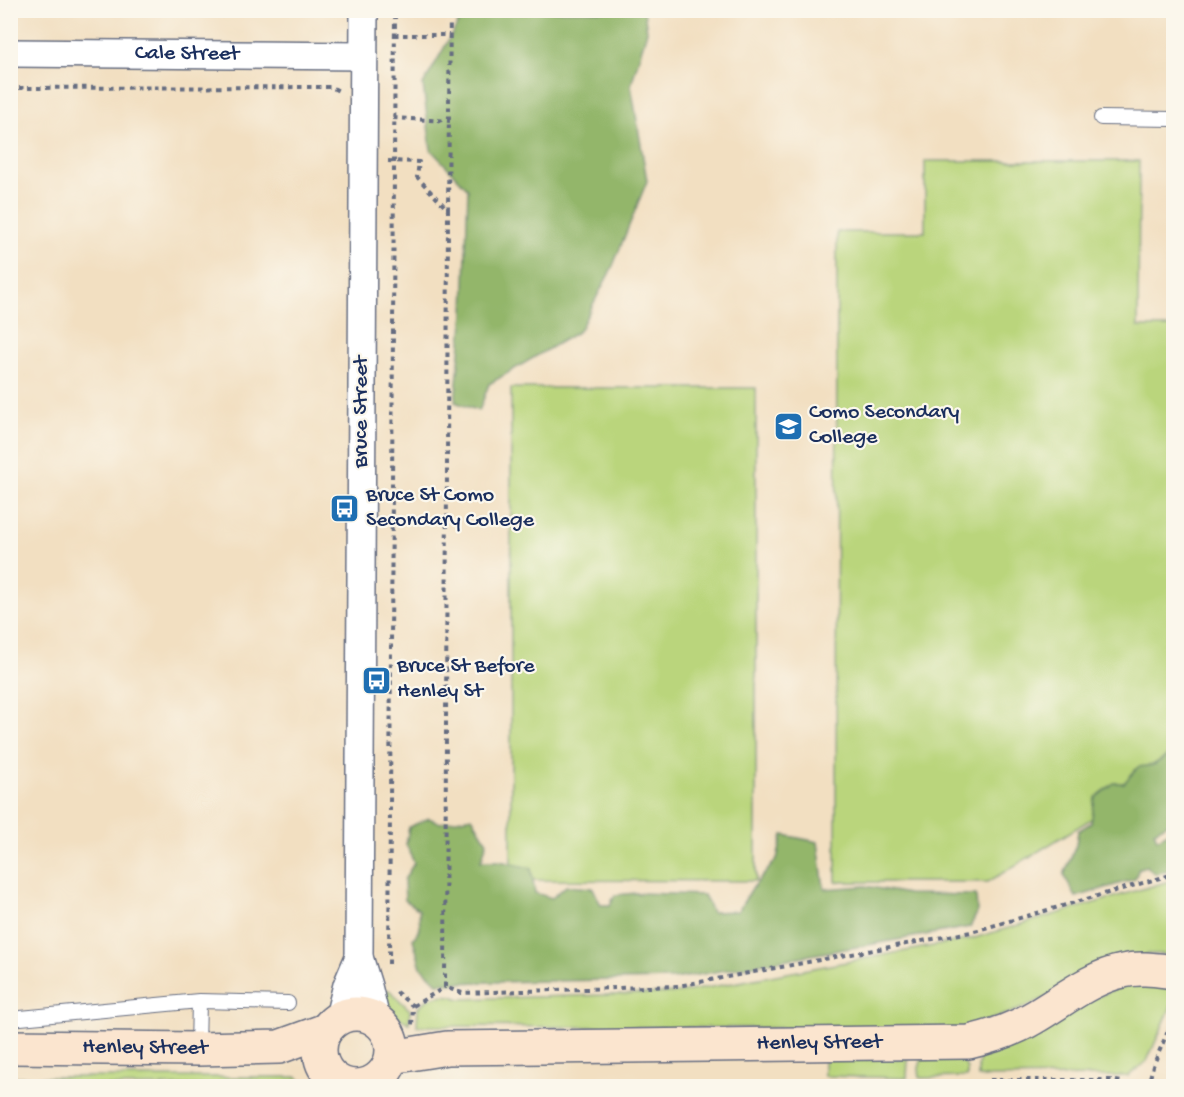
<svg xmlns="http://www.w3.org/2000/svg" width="1184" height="1097" font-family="'Gochi Hand',sans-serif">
  <rect width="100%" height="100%" fill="#fbf7ec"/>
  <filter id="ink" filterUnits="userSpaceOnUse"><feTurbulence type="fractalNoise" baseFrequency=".0167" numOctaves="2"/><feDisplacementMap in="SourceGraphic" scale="12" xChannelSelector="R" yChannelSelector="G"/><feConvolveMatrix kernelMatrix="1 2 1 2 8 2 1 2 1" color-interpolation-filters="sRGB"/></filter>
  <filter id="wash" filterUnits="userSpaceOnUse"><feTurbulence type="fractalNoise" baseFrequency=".008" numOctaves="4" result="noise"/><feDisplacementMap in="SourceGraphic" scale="24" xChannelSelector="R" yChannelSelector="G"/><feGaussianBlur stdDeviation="1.35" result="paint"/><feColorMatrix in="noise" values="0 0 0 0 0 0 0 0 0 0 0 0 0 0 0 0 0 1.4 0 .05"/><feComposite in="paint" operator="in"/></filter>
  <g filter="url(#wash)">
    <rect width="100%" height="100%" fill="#f2dfc1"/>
    <path fill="#bad57b" stroke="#6a826c" stroke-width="1.5" d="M925 161H1139L1138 327H1173V769L988 882H836L837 232H925Z
      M511 388H756V881L511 880Z
      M1173 880V957L1162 954H1147L1018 1010 964 1029 417 1026 418 1008C429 995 445 992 460 999L679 993 971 939Z
      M1125 985H1151L1173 990V1002L1147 1061 1128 1076 978 1077C978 1065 977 1059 986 1051L1096 997Z
      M381 990H389L410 1010 409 1023C392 1015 386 1009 381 990Z
      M961 1056 967 1069V1077L920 1078 919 1068 922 1058Z
      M824 1059H908L907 1078 824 1076Z
      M11 1077H298L305 1086H11Z"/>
    <path fill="#93b66b" stroke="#577264" stroke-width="1.5" d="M465 11H644L647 31 631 85 647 181 612 268 579 331 489 384 479 411 455 402 464 313 468 189 431 150 423 85Z
      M1173 752V821L1154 831 1157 839 1173 830V869L1155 874 1146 866 1139 868 1135 879 1076 897 1064 875 1076 845 1078 831 1091 823 1095 798 1114 783H1124L1138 767 1153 765Z
      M472 817 487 842 481 861H499L531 868 535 893 552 898 566 886 593 888 601 905H610L615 895 637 893 704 895 712 912 738 911 751 890 777 859 783 835 818 842 824 889 865 886 908 894 976 895 977 913 970 927 674 979 437 983 421 967 413 939 420 929 419 910 405 900 404 880 414 863 406 844 409 827 429 818 440 823Z"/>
  </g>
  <g filter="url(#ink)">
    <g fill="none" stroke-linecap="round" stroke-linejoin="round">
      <defs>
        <path id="lane" d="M1101 118 1174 119
          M10 1019 199 1001 288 1003
          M198 1049 199 1001"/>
        <g id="street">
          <path d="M364 10 359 957 368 986 376 1019"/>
          <path id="s1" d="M10 53 364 56"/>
          <path d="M339 1017 347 985 359 957"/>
        </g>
        <g id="secondary">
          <circle cx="356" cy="1050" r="36"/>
          <path id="s2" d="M10 1047 198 1049 279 1047 326 1030"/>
          <path id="s3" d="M392 1057 447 1048 969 1042C991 1037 1013 1030 1033 1018 1061 1002 1091 977 1123 971 1140 967 1157 970 1174 972"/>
        </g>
      </defs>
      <use href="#lane" stroke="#666d81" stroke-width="16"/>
      <use href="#street" stroke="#666d81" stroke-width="30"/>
      <use href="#secondary" stroke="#666d81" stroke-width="36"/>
      <path stroke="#666d81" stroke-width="4" stroke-dasharray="4.5 4.5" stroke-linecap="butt" d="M394 35H449
        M10 88 331 87 339 91
        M393 118 450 121
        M388 161 419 162 417 177 448 210 445 987 462 993 678 986 971 932 1174 874
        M448 210 450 10
        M389 964 395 10
        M396 992 413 1006 412 1027
        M413 1006 445 987
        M990 1080H1111L1122 1082
        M1148 1086 1153 1066 1174 1017"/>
      <use href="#lane" stroke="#fff" stroke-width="14"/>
      <use href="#street" stroke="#fff" stroke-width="27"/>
      <use href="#secondary" stroke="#fbe5cf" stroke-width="33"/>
    </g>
  </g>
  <defs>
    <symbol id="school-square" viewBox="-11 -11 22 22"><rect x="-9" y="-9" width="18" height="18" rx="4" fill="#1f6fb2" stroke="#fbf7ec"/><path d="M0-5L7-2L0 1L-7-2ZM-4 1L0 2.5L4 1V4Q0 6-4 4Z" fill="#fff"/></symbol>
    <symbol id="bus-square" viewBox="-11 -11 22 22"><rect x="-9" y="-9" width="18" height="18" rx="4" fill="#1f6fb2" stroke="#fbf7ec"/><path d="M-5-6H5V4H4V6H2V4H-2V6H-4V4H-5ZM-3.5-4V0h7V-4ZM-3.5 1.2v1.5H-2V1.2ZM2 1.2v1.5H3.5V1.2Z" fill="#fff"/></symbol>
  </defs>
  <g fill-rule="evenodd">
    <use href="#school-square" x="772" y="410" width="33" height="33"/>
    <use href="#bus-square" x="328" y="492" width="33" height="33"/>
    <use href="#bus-square" x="360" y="664" width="33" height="33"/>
  </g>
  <g text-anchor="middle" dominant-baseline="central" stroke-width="4.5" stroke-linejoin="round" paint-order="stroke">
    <g font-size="22" fill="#1b2f5e" stroke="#fbf7ec">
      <text stroke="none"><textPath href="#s1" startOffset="177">Cale Street</textPath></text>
      <text transform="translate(362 412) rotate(-90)">Bruce Street</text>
      <text stroke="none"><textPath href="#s3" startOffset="428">Henley Street</textPath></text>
      <text stroke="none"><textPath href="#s2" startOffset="135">Henley Street</textPath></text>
    </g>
    <g font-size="22" fill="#1b2f5e" stroke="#fbf7ec" text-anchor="start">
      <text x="809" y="413">Como Secondary<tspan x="809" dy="25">College</tspan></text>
      <text x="366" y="496">Bruce St Como<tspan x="366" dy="25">Secondary College</tspan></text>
      <text x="397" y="667">Bruce St Before<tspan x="397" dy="25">Henley St</tspan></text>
    </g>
  </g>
  <rect width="1184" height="1097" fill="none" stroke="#fbf7ec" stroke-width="36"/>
</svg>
